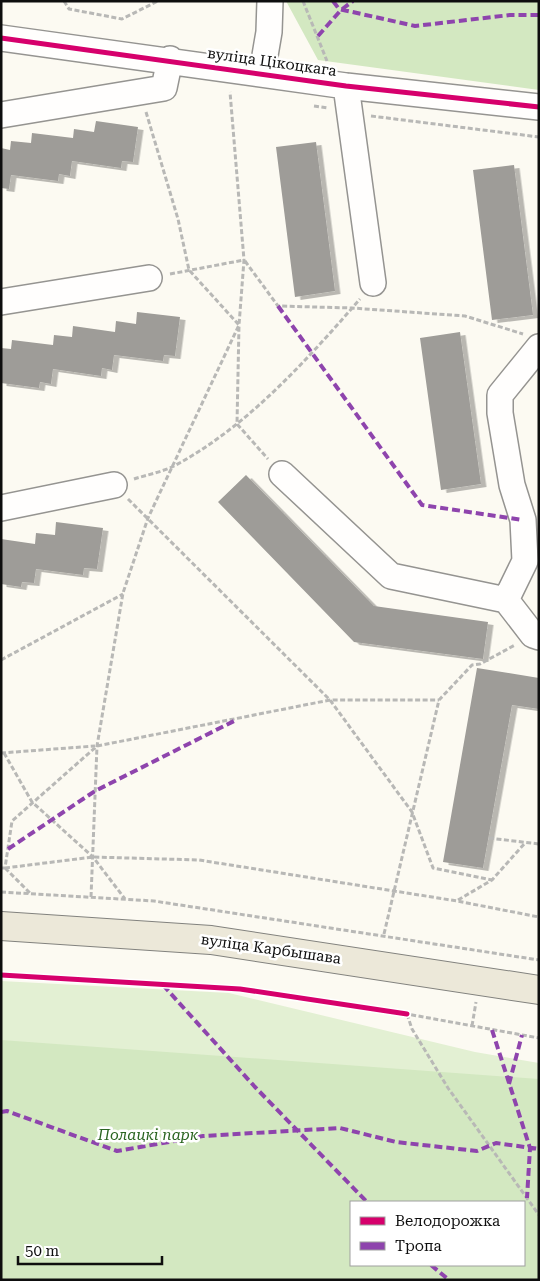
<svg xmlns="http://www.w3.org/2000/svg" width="540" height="1281" font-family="'Roboto Serif',serif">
  <defs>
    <filter id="shadow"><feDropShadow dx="5.5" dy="3" stdDeviation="0" flood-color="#0004"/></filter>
  </defs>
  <rect width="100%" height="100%" fill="#fcfaf2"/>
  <path fill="#e3f0d3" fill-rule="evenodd" d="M1 981 229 993 475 1052 539 1063V1280H1ZM351 1202H524V1265H351Z"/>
  <path fill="#d3e8c1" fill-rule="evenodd" d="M286 1H539V90L318 60Z
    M1 1040 539 1079V1280H1ZM351 1202H524V1265H351Z"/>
  <path fill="#9e9c98" filter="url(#shadow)" d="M96 121 138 127 133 162 122 161 121 168 72 161 70 176 59 174 58 181 11 175 9 189 1 188V148L10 150 11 141 31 143 32 133 73 138 74 129 94 132Z
    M316 142 335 291 295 297 276 147Z
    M514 165 533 315 492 320 473 170Z
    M137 312 180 317 175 356 164 355 163 361 114 355 112 370 102 368 101 376 53 369 51 384 40 382 39 388 1 383V348L11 349 12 340 53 345 54 335 72 337 73 326 115 332 116 321 136 324Z
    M460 332 481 484 441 490 420 338Z
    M246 475 374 606 488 622 483 659 354 642 218 502Z
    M56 522 103 528 97 569 84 568 83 575 36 569 34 583 22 582 21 587 1 584V539L35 544 36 533 55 535Z
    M477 668 539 678V709L512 705 483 868 443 862Z"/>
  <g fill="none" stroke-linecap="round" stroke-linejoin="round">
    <defs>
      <path id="minor" d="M1 38 346 86 539 107
        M262 73 269 32 270 1
        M346 86 373 283
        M1 115 164 88 170 59
        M1 302 149 278
        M282 474 391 576 506 600 533 635 539 637
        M1 508 114 485
        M506 600 525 561 523 520 512 485 500 413V395L539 347"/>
      <path id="major" d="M1 926 211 940 539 990"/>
    </defs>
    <use href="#minor" stroke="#959491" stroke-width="28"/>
    <use href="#major" stroke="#82827e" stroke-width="30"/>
    <path stroke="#b8b8b6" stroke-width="3" stroke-dasharray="5 2.5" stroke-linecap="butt" d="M64 1 69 9 122 19 158 1
      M303 1 327 61
      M314 106 328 108
      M146 112 178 219 189 270 239 325 237 424 268 459
      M371 116 539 137
      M245 261 278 306 352 308 465 316 523 334
      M170 274 244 260
      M134 479C146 475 162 472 174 466 247 427 306 361 360 299
      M128 499 330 700 412 812 433 868 492 880
      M1 660 123 594
      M1 753 95 746
      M4 753 32 802 93 857 125 899
      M489 838 539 844
      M1 868H5L12 821 97 746 330 700H439
      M5 868 93 857 199 860 457 901 539 917
      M5 868 31 894
      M1 892 154 901 539 960
      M91 897 97 746 123 593 148 518 239 325 244 260 230 92
      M458 900 492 880 525 843
      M384 934 439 700 472 665 480 664 515 645
      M1 975 240 989 407 1014 539 1038
      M407 1014 412 1029 448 1088 539 1215
      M472 1026 476 1002"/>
    <use href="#minor" stroke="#fffefd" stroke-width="25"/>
    <use href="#major" stroke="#ece8d9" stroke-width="28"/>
    <path stroke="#8e44ad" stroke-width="4" stroke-dasharray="8 4" stroke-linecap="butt" d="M333 1 339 9 415 26 510 15H539
      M318 36 341 10 353 1
      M278 306 422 505 523 520
      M8 849 95 791 236 720
      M163 985 255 1087 367 1202
      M492 1030 530 1148 527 1198
      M509 1084 522 1035
      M1 1112 7 1111 117 1151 203 1136 340 1128 396 1142 477 1151 496 1143 539 1149
      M431 1265 449 1280"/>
    <defs>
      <path id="cycleway" d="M1 38 346 86 539 107
        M1 975 240 989 407 1014"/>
    </defs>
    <use href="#cycleway" stroke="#fff" stroke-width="8"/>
    <use href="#cycleway" stroke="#d6006c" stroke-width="5"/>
  </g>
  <g text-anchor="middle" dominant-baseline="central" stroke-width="5" stroke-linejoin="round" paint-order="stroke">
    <g font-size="15" fill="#0e0e0e" stroke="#fff">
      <text transform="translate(272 62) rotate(8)">вуліца Цікоцкага</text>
      <text transform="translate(271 949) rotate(8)">вуліца Карбышава</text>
    </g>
    <g font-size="15" font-style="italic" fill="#2a6420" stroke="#fff">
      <text x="148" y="1135">Полацкі парк</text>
    </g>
  </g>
  <rect width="540" height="1281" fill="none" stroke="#0e0e0e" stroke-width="5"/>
  <rect x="350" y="1201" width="175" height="65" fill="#ffffff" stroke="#9f9f9f"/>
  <rect x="360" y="1217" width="25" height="8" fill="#d6006c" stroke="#9f9f9f"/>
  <text x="395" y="1226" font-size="15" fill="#0e0e0e">Велодорожка</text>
  <rect x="360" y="1242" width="25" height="8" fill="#8e44ad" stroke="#9f9f9f"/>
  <text x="395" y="1251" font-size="15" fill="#0e0e0e">Тропа</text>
  <path d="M18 1256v8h144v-8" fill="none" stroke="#0e0e0e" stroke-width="2.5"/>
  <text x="25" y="1256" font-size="15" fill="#0e0e0e" stroke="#ffffff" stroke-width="4" paint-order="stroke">50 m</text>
</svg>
